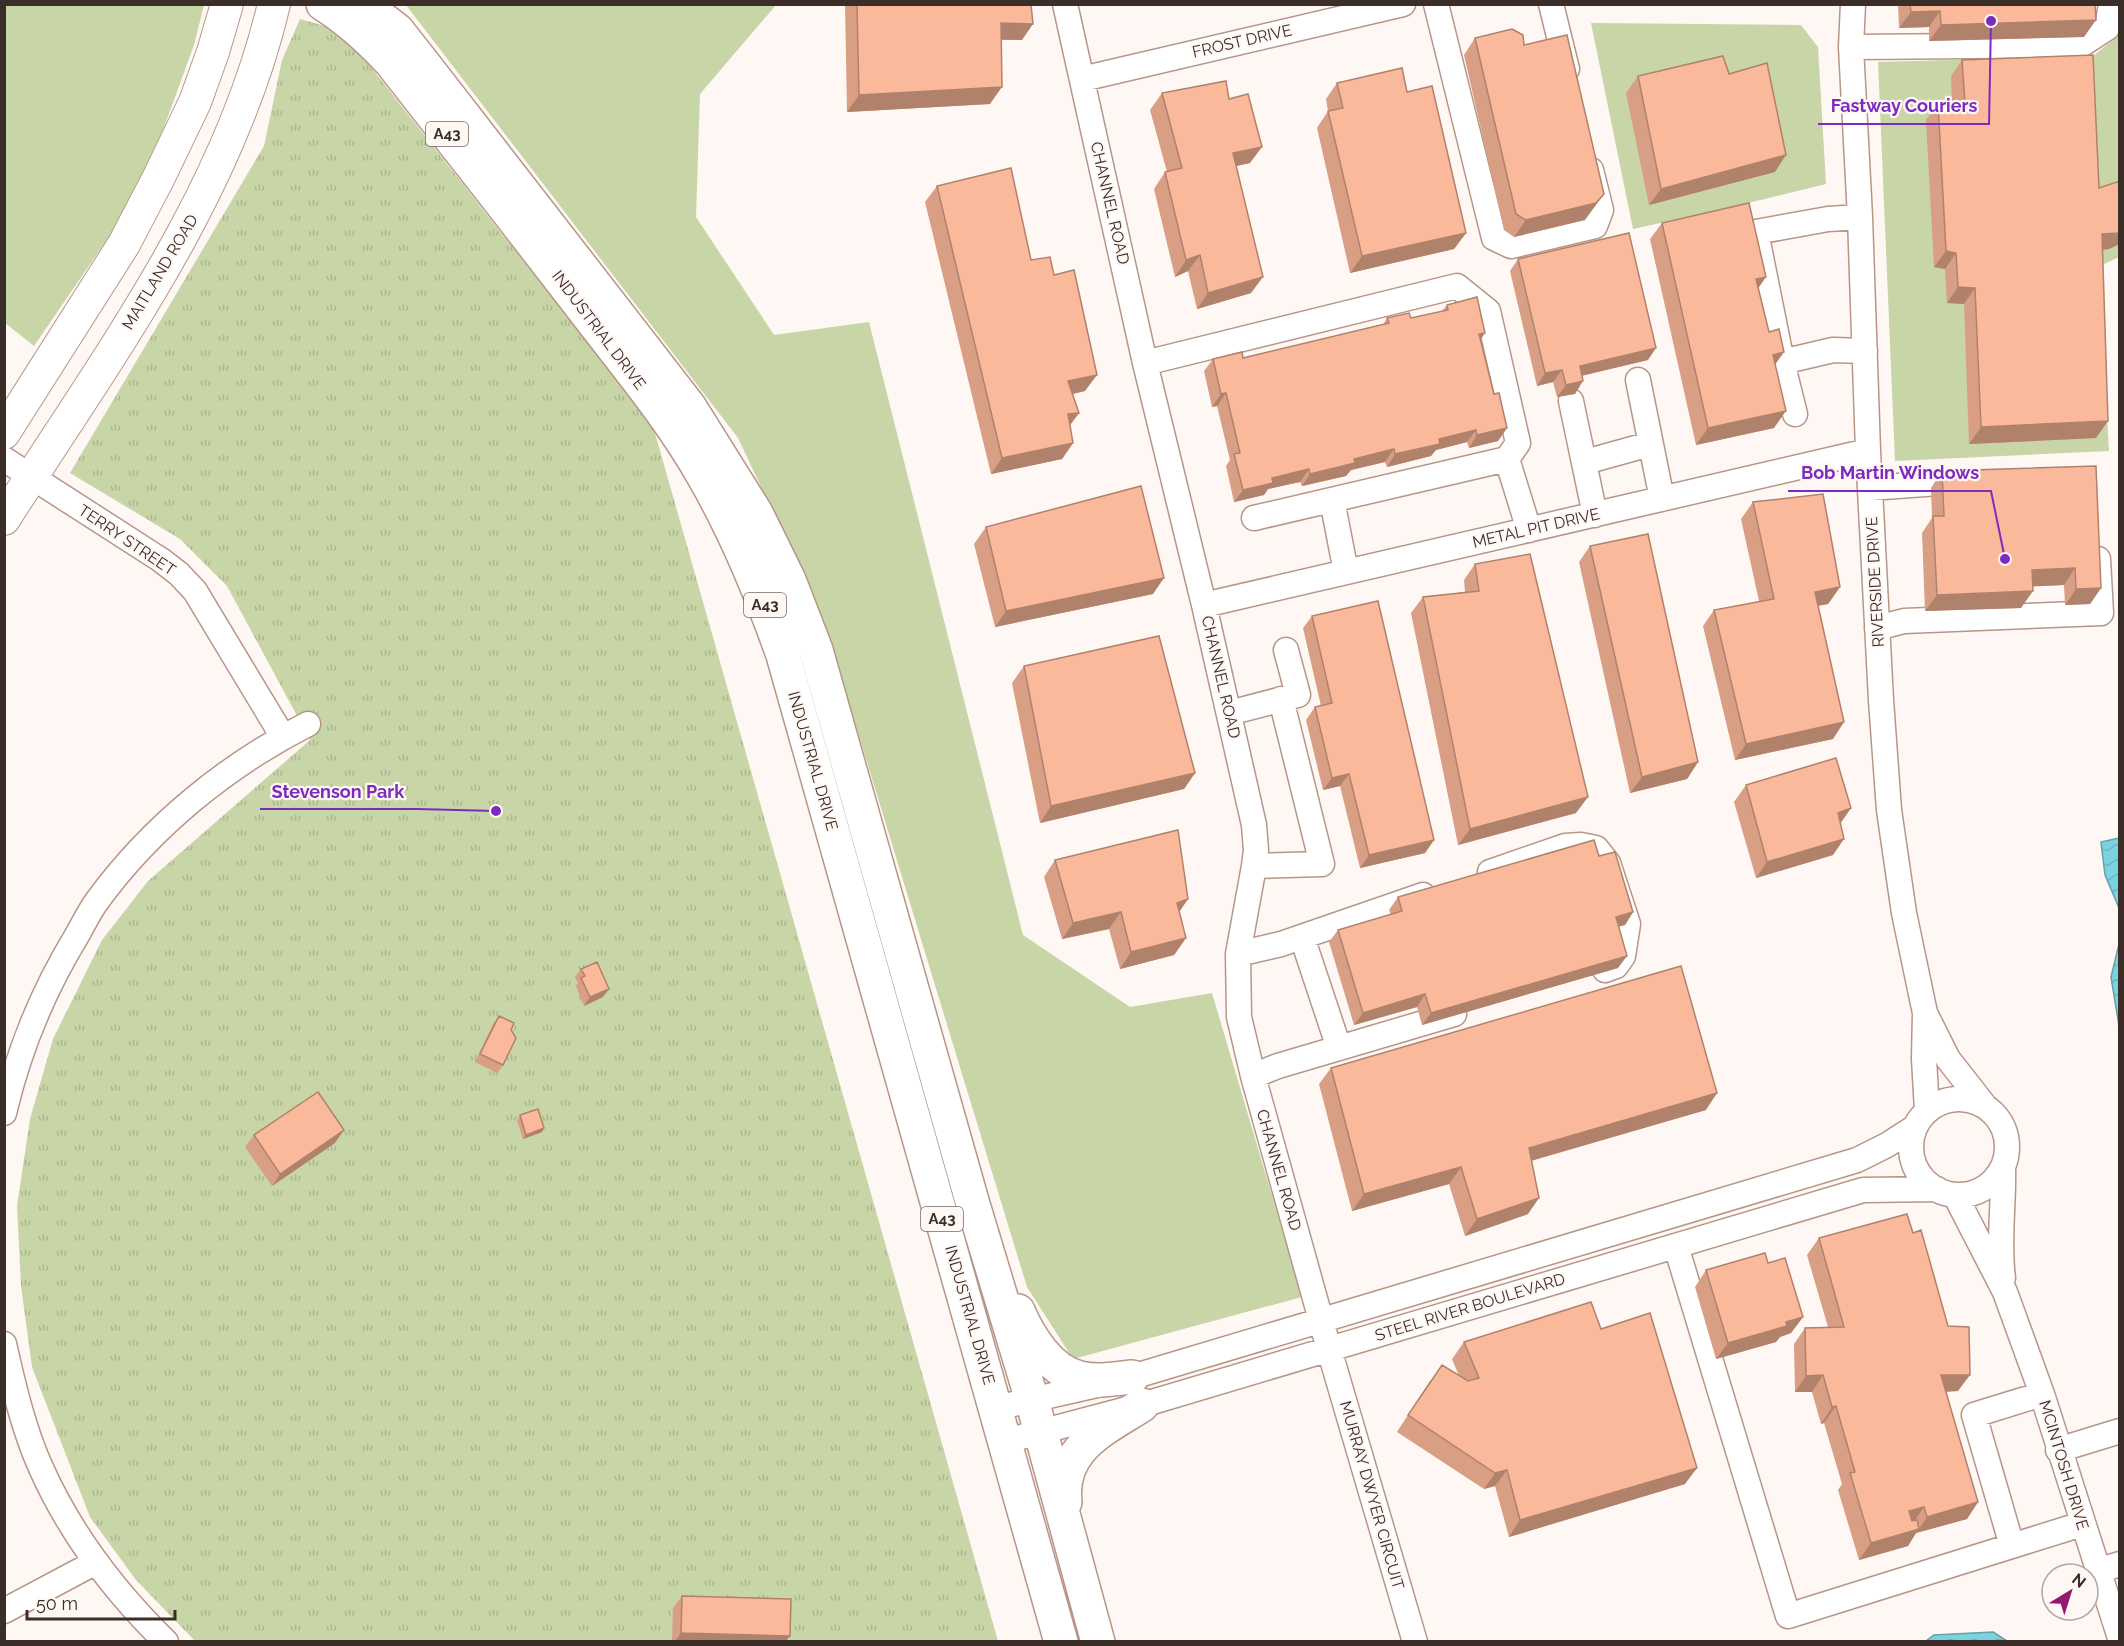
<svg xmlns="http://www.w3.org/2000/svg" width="2124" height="1646" font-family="Raleway,sans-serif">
  <defs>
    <pattern id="park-tufts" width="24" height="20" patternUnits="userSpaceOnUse" patternTransform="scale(1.5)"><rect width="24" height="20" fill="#c7d5a7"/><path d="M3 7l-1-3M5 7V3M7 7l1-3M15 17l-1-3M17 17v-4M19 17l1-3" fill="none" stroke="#acb790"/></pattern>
    <pattern id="water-waves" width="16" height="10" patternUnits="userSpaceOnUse" patternTransform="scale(1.5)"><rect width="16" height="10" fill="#7ad3e0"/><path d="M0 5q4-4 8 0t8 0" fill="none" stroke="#6ab5c0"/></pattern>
  </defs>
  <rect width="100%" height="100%" fill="#fff7f4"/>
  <path fill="#c7d5a7" d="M4 5H204L194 45 163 130 121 219 34 346 5 323Z
    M406 5H776L700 94 696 217 774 335 869 322 1023 935 1130 1007 1212 993 1302 1297 1073 1359 1027 1287 824 621 738 438Z
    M1591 23 1801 25 1818 47 1826 184 1719 210 1633 229Z
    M2119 35V257L2098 267 2109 451 1895 461 1878 62 2093 56Z"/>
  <path fill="url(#park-tufts)" d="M300 19 329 27 367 62 653 426 998 1641H195L136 1580 90 1517 32 1367 21 1286 17 1206 30 1119 53 1039 102 940 148 881 310 740 227 586 180 539 70 473 264 146 282 60Z"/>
  <path fill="url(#water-waves)" stroke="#67a1a8" stroke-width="1.5" d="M2119 838H2120L2119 908 2105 875 2101 842Z
    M2119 944V1026L2111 977Z
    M1993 1632 2007 1641H1926L1934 1635Z"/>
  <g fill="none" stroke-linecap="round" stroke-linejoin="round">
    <defs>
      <path id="minor" d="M1065 4 1145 363 1204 605 1254 825 1256 850 1254 866 1238 954 1239 1017 1253 1076 1329 1349 1415 1642
        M1436 4 1494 238 1511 246 1595 226 1601 210 1591 170
        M1551 4 1567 69
        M1853 4 1851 47 1860 217 1868 451 1881 700 1889 810 1904 913 1925 1013 1924 1059 1927 1111
        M1851 47 2081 45 2107 28 2111 4
        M1082 79 1403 4
        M1782 362 1833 350 1865 351
        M1145 363 1457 286 1488 311 1518 443 1507 459
        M1638 380 1662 499
        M1571 401 1595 515
        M1795 414 1782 362 1756 232 1828 219 1860 217
        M4 459 161 560 179 574 195 591 283 737
        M1585 462 1650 444
        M1870 488 1966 481
        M1332 500 1346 572
        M1254 518 1507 459 1529 530
        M1204 605 1868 451
        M1877 628 1904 621 2101 613 2098 559
        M1229 713 1298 695 1286 650
        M1254 866 1322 864 1281 699
        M1490 872 1565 846 1581 845 1596 848 1608 863 1628 924 1623 956 1616 966 1605 970
        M1302 937 1339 1048
        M1238 954 1281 944 1423 895
        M1926 1015 1948 1059 1984 1105
        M1253 1076 1278 1066 1454 1014
        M1911 1147a48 48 0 1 1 96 0a48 48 0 1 1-96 0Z
        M4 1113C19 1049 42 993 76 937 83 925 89 912 97 901 151 827 227 765 308 724
        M2003 1168C2004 1205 1998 1242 2003 1278
        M1955 1195 2005 1292 2042 1394 2120 1638
        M1676 1246 1788 1616 2082 1524
        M4 1344C13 1384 24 1431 41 1468 70 1533 115 1592 166 1642
        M996 1408 1132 1377 1857 1160 1887 1145 1915 1127
        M1006 1441 1142 1405 1863 1190 1937 1189
        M2058 1450 2120 1431
        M2012 1546 1974 1415 2042 1394
        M2097 1571 2120 1564
        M4 1611 96 1562"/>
      <path id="major" d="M4 433 124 244 159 177 195 102 213 52 227 4
        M4 519C108 356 229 196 274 4"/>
      <path id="highway" d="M323 4C349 20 369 39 390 61 457 146 524 232 590 318 630 370 672 420 704 477 737 534 761 593 783 655L1061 1642
        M363 4 397 30 430 72 689 406 756 513 789 580 816 650 972 1201 1032 1400 1098 1642
        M1018 1311C1029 1337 1050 1371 1080 1378 1097 1382 1115 1379 1132 1377
        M1065 1502C1059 1449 1103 1430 1142 1405"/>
    </defs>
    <use href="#minor" stroke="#b89687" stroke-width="27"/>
    <use href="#major" stroke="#b89687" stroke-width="34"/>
    <use href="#highway" stroke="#b89687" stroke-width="36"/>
    <use href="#minor" stroke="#fff" stroke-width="24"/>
    <use href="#major" stroke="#fff" stroke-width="32"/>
    <use href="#highway" stroke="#fff" stroke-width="33"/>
  </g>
  <path fill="#d89f85" d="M845 4H1031L1022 40H1001L990 104 847 112Z
    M1898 4H2097L2084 37 1929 41V27L1899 28Z
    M1475 38 1524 45 1585 220 1514 237 1504 230 1464 55Z
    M1962 60 2099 188 2109 249 2102 250 2096 438 1969 444 1964 304 1947 303 1945 269 1934 267 1926 120 1938 103H1952L1951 76Z
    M1729 74 1775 172 1649 205 1626 93 1638 76Z
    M1337 83 1407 92 1466 233 1454 249 1350 273 1317 128 1328 111 1326 99Z
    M1162 93 1229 99 1250 163 1236 166 1251 293 1197 309 1188 271 1175 277 1154 189 1165 172H1167L1150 110Z
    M937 186 1031 260 1054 275 1085 391 1073 394 1079 413 1070 425 1073 443 1062 459 991 474 925 202Z
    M1662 223 1758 288 1775 365 1774 428 1696 445 1650 239Z
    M1518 259 1648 360 1582 376 1575 394 1557 397 1553 382 1537 386 1510 271Z
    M1447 305 1481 339 1494 394 1507 428 1498 441 1469 448 1467 442 1436 450 1431 456 1387 467 1385 462 1351 470 1346 476 1302 486 1300 482 1268 489 1264 495 1234 502 1226 466 1230 460 1217 406 1212 407 1204 371 1213 359 1243 358 1383 325 1387 318H1411L1442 311Z
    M1942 471 2101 588 2090 604 2065 605 2064 585 2033 586 2021 608 1925 611 1922 533 1932 518 1931 488Z
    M1753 502 1840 587 1828 604 1818 606 1833 739 1735 760 1703 626 1714 610 1759 601 1741 519Z
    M986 527 1153 594 995 627 974 544Z
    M1590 546 1698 762 1687 779 1630 793 1579 562Z
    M1475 564 1576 813 1458 845 1411 613 1423 597 1465 592 1464 580Z
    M1312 616 1434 840 1425 853 1360 868 1340 786 1323 790 1306 720 1315 707 1321 706 1303 628Z
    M1024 666 1195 773 1184 789 1040 823 1012 683Z
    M1746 785 1851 808 1840 823 1833 855 1756 878 1734 802Z
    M1599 856 1633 912 1625 925 1618 926V968L1422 1025 1417 1007 1354 1025 1329 942 1338 930 1391 915 1389 910 1398 897Z
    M1055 860 1188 899 1179 912 1186 938 1174 955 1120 969 1109 929 1062 939 1044 877Z
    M581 969 603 997 584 1006 576 986 578 983 575 977Z
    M499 1016 511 1030 503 1065 497 1073 475 1062 493 1024Z
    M1331 1068 1706 1110 1531 1160 1528 1214 1465 1236 1449 1184 1352 1211 1319 1084Z
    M520 1115 544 1128 542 1132 523 1139 517 1120Z
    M254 1135 335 1143 272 1186 245 1147Z
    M1819 1238 1958 1391 1945 1392 1978 1502 1967 1519 1916 1533 1908 1546 1859 1560 1838 1490 1842 1484 1824 1423 1821 1424 1812 1392H1795L1794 1344 1805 1328 1828 1327 1807 1255Z
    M1768 1263 1803 1317 1791 1333 1780 1337 1776 1342 1716 1359 1695 1287 1706 1270Z
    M1601 1329 1685 1484 1509 1537 1495 1486 1484 1489 1397 1432 1430 1381 1459 1376 1452 1359 1464 1342Z
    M682 1596 786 1641H672L673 1608Z"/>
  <path fill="#b0826c" d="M1940 11 1929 27 1899 28 1911 12Z
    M2096 20 2084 37 1929 41 1941 25Z
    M1001 23 1033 24 1022 40 989 39Z
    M1002 87 990 104 847 112 859 95Z
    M1262 147 1250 163 1222 169 1233 153Z
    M1786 155 1775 172 1649 205 1661 189Z
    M1604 194 1585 220 1514 237 1526 220Z
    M1466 233 1454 249 1350 273 1362 256Z
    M2120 233V244L2109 249 2090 251 2102 234Z
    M1946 251 1956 253 1945 269 1934 267Z
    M1200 255 1188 271 1175 277 1186 260Z
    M1263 277 1251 293 1197 309 1208 293Z
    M1766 277 1755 293 1756 279Z
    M1958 287 1975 288 1964 304 1947 303Z
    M1485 333 1477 345 1479 334Z
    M1656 348 1648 360 1571 378 1580 366Z
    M1784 352 1772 369 1773 355Z
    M1562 370 1553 382 1537 386 1545 373Z
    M1097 375 1085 391 1057 397 1068 381Z
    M1583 381 1575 394 1557 397 1566 385Z
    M1226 393 1217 406 1212 407 1221 394Z
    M1786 411 1774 428 1696 445 1708 428Z
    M1079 413 1067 429 1068 414Z
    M2108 421 2096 438 1969 444 1981 427Z
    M1507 428 1498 441 1469 448 1477 435Z
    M1476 430 1467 442 1436 450 1431 456 1387 467 1395 454 1439 439Z
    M1073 443 1062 459 991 474 1002 458Z
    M1394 449 1385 462 1351 470 1346 476 1302 486 1310 474 1354 459Z
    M1309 469 1300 482 1268 489 1264 495 1234 502 1243 490 1272 478Z
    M2075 568 2064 585 2020 587 2032 570Z
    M1164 578 1153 594 995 627 1006 611Z
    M1840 587 1828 604 1803 608 1815 592Z
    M2101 588 2090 604 2065 605 2076 589Z
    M2033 591 2021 608 1925 611 1937 595Z
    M1844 722 1833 739 1735 760 1746 744Z
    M1698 762 1687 779 1630 793 1642 777Z
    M1195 773 1184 789 1040 823 1051 806Z
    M1349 774 1340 786 1323 790 1332 778Z
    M1588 797 1576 813 1458 845 1470 829Z
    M1851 808 1840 824 1838 813Z
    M1844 839 1833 855 1756 878 1767 862Z
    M1434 840 1425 853 1360 868 1369 855Z
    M1188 899 1177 915V903Z
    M1121 912 1109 929 1062 939 1073 923Z
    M1633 912 1625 925 1607 930 1616 917Z
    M1186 938 1174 955 1120 969 1131 952Z
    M1627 956 1618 968 1422 1025 1431 1013Z
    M609 989 603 997 584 1006 590 997Z
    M1425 994 1417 1007 1354 1025 1363 1013Z
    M1717 1093 1706 1110 1517 1165 1529 1148Z
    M544 1128 542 1132 523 1139 526 1135Z
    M344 1130 335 1143 272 1186 280 1174Z
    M1461 1167 1449 1184 1352 1211 1364 1194Z
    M1539 1198 1528 1214 1465 1236 1477 1219Z
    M1803 1317 1791 1333 1780 1337 1776 1342 1716 1359 1728 1343 1786 1322Z
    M1823 1375 1812 1392H1795L1806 1376Z
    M1941 1375H1970L1958 1391 1929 1392Z
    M1836 1406 1824 1423 1821 1424 1832 1407Z
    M1697 1468 1685 1484 1509 1537 1520 1520Z
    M1507 1470 1495 1486 1484 1489 1495 1473Z
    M1978 1502 1967 1519 1916 1533 1908 1546 1859 1560 1871 1543 1919 1529 1927 1517Z
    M1924 1507 1913 1523 1909 1511Z
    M681 1633 790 1636 786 1641H675Z"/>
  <path fill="#fbb99b" stroke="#b0826c" stroke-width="1.5" d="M857 4H1031L1033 24 1001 23 1002 87 859 95Z
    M1910 4H2095L2096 20 1941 25 1940 11 1911 12Z
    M1512 29 1523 35 1524 45 1567 35 1604 194 1596 203 1526 220 1516 214 1475 38Z
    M2093 55 2099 188 2120 181V233L2102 234 2108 421 1981 427 1975 288 1958 287 1956 253 1946 251 1938 103H1965L1962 60Z
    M1723 56 1729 74 1767 63 1786 155 1661 189 1638 76Z
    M1402 68 1407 92 1432 86 1466 233 1362 256 1328 111 1343 108 1337 83Z
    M1226 81 1229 99 1248 94 1262 147 1233 153 1263 277 1208 293 1200 255 1186 260 1165 172 1182 168 1162 93Z
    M1011 168 1031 260 1050 257 1054 275 1074 270 1097 375 1068 381 1079 413 1068 414 1073 443 1002 458 937 186Z
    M1749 203 1766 277 1756 279 1769 332 1779 329 1784 352 1773 355 1786 411 1708 428 1662 223Z
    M1629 233 1656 348 1580 366 1583 381 1566 385 1562 370 1545 373 1518 259Z
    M1477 297 1485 333 1479 334 1494 394 1499 393 1507 428 1477 435 1476 430 1439 439 1440 444 1395 454 1394 449 1354 459 1355 463 1310 474 1309 469 1272 478 1273 483 1243 490 1234 454 1240 453 1226 393 1221 394 1213 359 1242 352 1243 358 1389 323 1387 318 1409 313 1411 318 1448 310 1447 305Z
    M2096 466 2101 588 2076 589 2075 568 2032 570 2033 591 1937 595 1933 516H1944L1942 471Z
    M1141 486 1164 578 1006 611 986 527Z
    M1823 494 1840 587 1815 592 1844 722 1746 744 1714 610 1774 599 1753 502Z
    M1648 534 1698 762 1642 777 1590 546Z
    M1530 554 1588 797 1470 829 1423 597 1479 591 1475 564Z
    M1378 601 1434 840 1369 855 1349 774 1332 778 1315 707 1332 703 1312 616Z
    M1159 636 1195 773 1051 806 1024 666Z
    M1836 758 1851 808 1838 813 1844 839 1767 862 1746 785Z
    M1178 830 1188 899 1177 903 1186 938 1131 952 1121 912 1073 923 1055 860Z
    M1594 840 1599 856 1615 852 1633 912 1616 917 1627 956 1431 1013 1425 994 1363 1013 1338 930 1402 911 1398 897Z
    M597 962 609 989 590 997 581 978 585 976 581 969Z
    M1681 966 1717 1093 1529 1148 1539 1198 1477 1219 1461 1167 1364 1194 1331 1068Z
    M499 1016 514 1023 511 1030 516 1038 503 1065 480 1054Z
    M318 1092 344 1130 280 1174 254 1135Z
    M538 1109 544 1128 526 1135 520 1115Z
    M1907 1214 1913 1233 1921 1230 1948 1326 1969 1327 1970 1375H1941L1978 1502 1927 1517 1924 1507 1909 1511 1912 1521 1917 1520 1919 1529 1871 1543 1850 1473 1855 1472 1836 1406 1832 1407 1823 1375 1806 1376 1805 1328 1844 1327 1819 1238Z
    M1765 1253 1768 1263 1785 1258 1803 1317 1786 1322 1787 1326 1728 1343 1706 1270Z
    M1591 1302 1601 1329 1650 1313 1697 1468 1520 1520 1507 1470 1495 1473 1408 1415 1442 1365 1468 1381 1479 1378 1464 1342Z
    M682 1596 791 1599 790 1636 681 1633Z"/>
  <g text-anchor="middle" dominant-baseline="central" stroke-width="4.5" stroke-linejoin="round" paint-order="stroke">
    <g fill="#fff7f4" stroke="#766a64" stroke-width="1.5">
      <rect x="426" y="122" width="42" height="24" rx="4.5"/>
      <rect x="744" y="593" width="42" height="24" rx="4.5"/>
      <rect x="921" y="1207" width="42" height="24" rx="4.5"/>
    </g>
    <g font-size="15" font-weight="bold" fill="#3b2d27">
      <text x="447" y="134">A43</text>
      <text x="765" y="605">A43</text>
      <text x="942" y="1219">A43</text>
    </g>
    <g font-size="16" fill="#3b2d27" stroke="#fff7f4">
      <text transform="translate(1242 41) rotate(-13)">FROST DRIVE</text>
      <text transform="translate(1110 203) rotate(77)">CHANNEL ROAD</text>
      <text transform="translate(160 272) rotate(-59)">MAITLAND ROAD</text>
      <text transform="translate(599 330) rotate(53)">INDUSTRIAL DRIVE</text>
      <text transform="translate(1536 528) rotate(-13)">METAL PIT DRIVE</text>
      <text transform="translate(127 540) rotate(34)">TERRY STREET</text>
      <text transform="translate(1875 582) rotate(-93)">RIVERSIDE DRIVE</text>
      <text transform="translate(1221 677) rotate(77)">CHANNEL ROAD</text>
      <text transform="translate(813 761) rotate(74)">INDUSTRIAL DRIVE</text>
      <text transform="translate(1279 1170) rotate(74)">CHANNEL ROAD</text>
      <text transform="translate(1470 1307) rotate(-17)">STEEL RIVER BOULEVARD</text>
      <text transform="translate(970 1315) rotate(74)">INDUSTRIAL DRIVE</text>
      <text transform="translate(2064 1465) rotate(73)">MCINTOSH DRIVE</text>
      <text transform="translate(1372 1495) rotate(74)">MURRAY DWYER CIRCUIT</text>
    </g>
  </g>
  <path fill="none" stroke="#7b2cbf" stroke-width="2" d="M1991 21L1989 124H1818M2005 559L1991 491H1788M496 811L417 809H260"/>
  <g fill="#7b2cbf" stroke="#fff7f4" stroke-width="2">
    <circle cx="1991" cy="21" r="6"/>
    <circle cx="2005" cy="559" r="6"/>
    <circle cx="496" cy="811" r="6"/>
  </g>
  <g font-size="18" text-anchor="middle" font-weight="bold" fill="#7b2cbf" stroke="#fff7f4" stroke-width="4.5" stroke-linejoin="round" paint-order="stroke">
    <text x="1904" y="112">Fastway Couriers</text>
    <text x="1890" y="479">Bob Martin Windows</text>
    <text x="338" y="798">Stevenson Park</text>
  </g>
  <rect width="2124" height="1646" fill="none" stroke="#3b2d27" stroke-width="12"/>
  <g transform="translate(2070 1592) rotate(38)"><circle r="28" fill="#fff7f4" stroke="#b1a6a2" stroke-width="1.5"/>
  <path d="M0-4.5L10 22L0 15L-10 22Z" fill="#941771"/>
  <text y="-9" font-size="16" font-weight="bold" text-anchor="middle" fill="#3b2d27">N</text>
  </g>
  <path d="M27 1610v9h148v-9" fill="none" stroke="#3b2d27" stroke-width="3"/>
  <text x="36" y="1610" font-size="18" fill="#3b2d27" stroke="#fff7f4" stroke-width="4.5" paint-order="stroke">50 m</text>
</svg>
